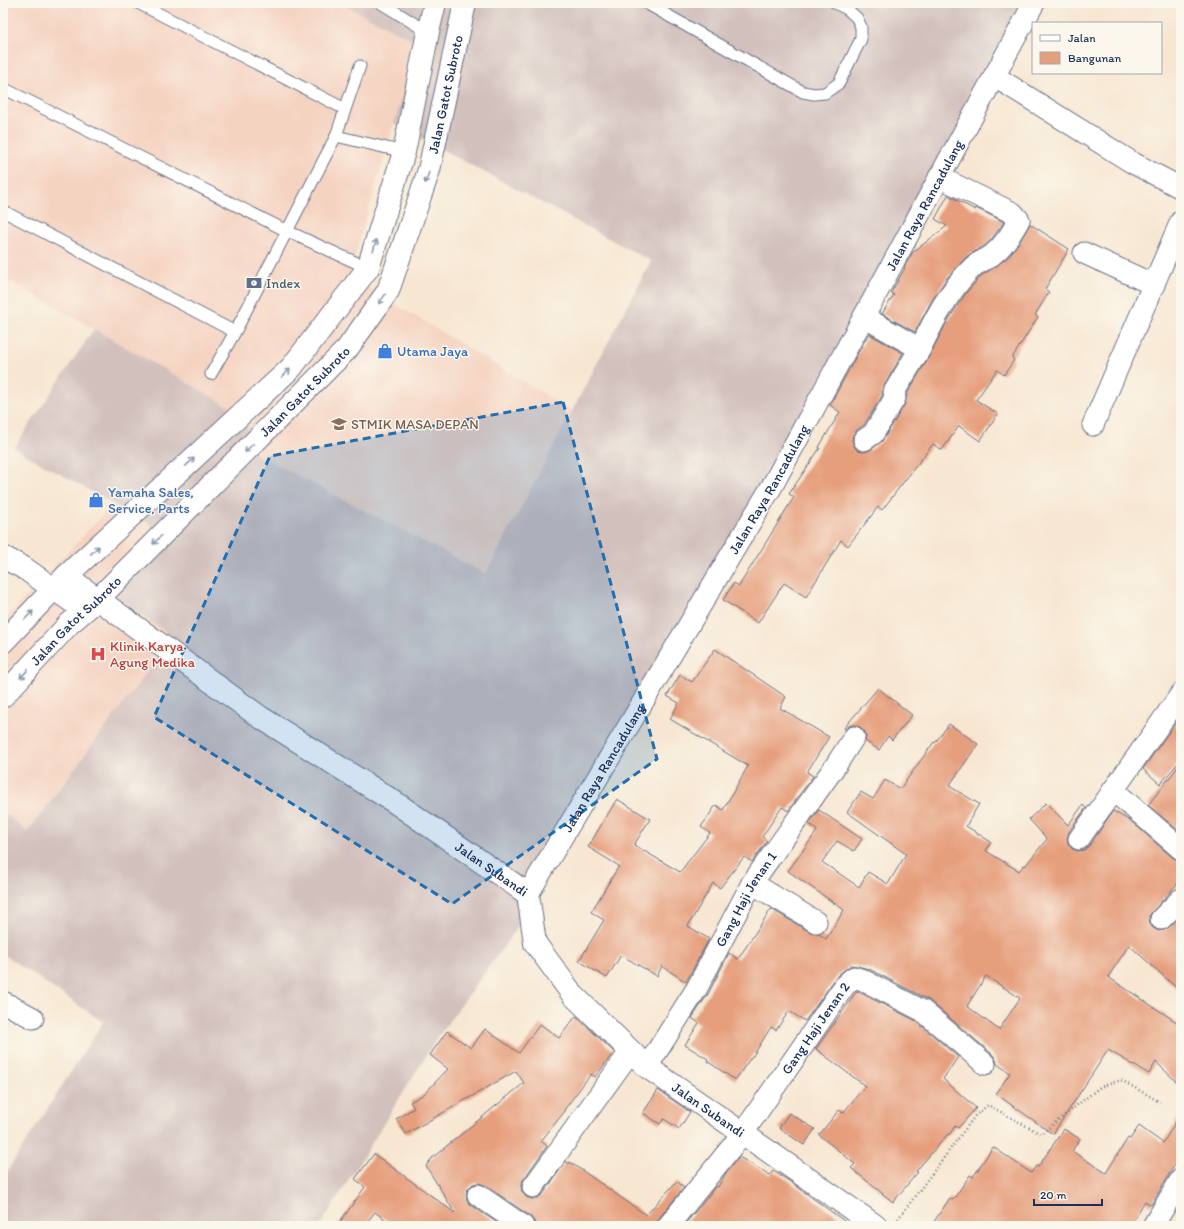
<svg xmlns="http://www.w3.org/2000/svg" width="1184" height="1229" font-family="Itim,sans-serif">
  <rect width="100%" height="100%" fill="#fbf7ec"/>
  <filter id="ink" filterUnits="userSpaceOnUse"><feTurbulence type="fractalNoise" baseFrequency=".025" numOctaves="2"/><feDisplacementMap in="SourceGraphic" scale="8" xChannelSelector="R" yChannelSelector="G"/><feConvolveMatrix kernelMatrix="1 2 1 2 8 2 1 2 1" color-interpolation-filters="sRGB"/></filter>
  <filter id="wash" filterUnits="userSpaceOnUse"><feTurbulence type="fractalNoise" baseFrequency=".012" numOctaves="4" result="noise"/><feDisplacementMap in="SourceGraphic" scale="16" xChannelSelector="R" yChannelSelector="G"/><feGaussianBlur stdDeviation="0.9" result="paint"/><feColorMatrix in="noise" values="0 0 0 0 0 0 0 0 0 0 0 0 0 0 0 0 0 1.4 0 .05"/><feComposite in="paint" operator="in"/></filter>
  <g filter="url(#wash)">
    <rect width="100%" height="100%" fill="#f7e7d2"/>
    <path fill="#f5d3c1" d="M3 3H340L418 42 349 276 572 411 486 575 256 454 244 415 10 281 3 293Z
      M113 504 157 529 107 590 174 637 26 832 3 811V621Z"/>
    <path fill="#d1c0bc" d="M340 3H1028L515 931 435 1041 320 1226H3V1178L103 1022 3 954V811L27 832 173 637 107 590 156 528 14 448 94 329 244 415 256 454 486 574 651 261 394 124 417 42Z"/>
    <g id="blocks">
      <path fill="#e69f7d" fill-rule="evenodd" d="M948 195 975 210 976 208 1004 222 991 240 984 246 967 256 947 278 932 300 915 332 882 314 894 295 891 293 905 268 904 267 913 252 947 226 935 219Z
        M1030 224 1069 249 1045 289 1049 292 1035 315 1038 317 1012 358 1014 360 1004 375 997 370 976 400 998 414 980 441 959 426 942 450 933 444 882 510 878 507 848 546 841 540 806 597 784 583 758 623 723 600 734 583 739 586 794 497 789 494 820 448 819 447 840 412 830 405 865 340 869 334 903 353 884 386 882 396 864 425 857 430 853 435 852 440 854 446 858 451 864 452 871 450 883 440 905 404 907 394 930 355 947 322 966 293 982 275 997 266 1009 256 1020 241Z
        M715 649 786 697 780 708 829 737 807 772 813 776 788 811 782 807 762 837 767 841 752 862 744 857 720 888 713 883 688 926 709 939 686 982 662 966 657 976 621 955 607 978 579 961 604 920 591 912 619 866 588 847 617 799 650 819 634 845 680 872 710 833 701 827 716 805 723 810 748 766 670 719 679 703 667 696 680 675 692 682Z
        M878 688 912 715 892 740 888 736 879 750 865 741 866 737 865 732 860 727 854 725 849 726 846 729 844 728Z
        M1181 715V760L1160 784 1143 769Z
        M949 724 978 744 949 786 979 804 966 826 991 842 986 851 1019 871 1024 865 1025 866 1047 839 1029 819 1046 803 1068 825 1083 805 1086 808 1069 832 1067 838 1068 844 1072 849 1078 851 1084 850 1089 846 1113 811 1132 822 1173 858 1181 861V880L1153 911 1149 916 1150 922 1152 927 1158 931 1164 930 1169 927 1180 917 1181 919V992L1129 945 1108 977 1181 1025V1086L1156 1062 1149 1074 1108 1050 1053 1134 996 1094 1010 1073 997 1064 996 1060 993 1055 929 1000 869 969 857 966 851 965 838 975 805 1021 789 1011 776 1030 771 1027 753 1056H752L735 1080 707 1061 708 1059 685 1045 699 1023 692 1018 708 994 729 953 738 959 771 909 810 932 818 933 826 939 844 910 788 871 817 831 815 829V828L809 824 819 810 862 839 854 851 837 841 822 862 859 887 868 872 888 884 906 854 847 812 861 792 873 799 885 780 900 789 934 742 935 743ZM986 976 1020 998 999 1030 967 1006Z
        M1181 763V833L1148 805Z
        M857 991 916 1021 958 1057 943 1079 976 1108 958 1128 955 1126 949 1135 948 1134 916 1171 918 1172 893 1202 851 1168 855 1164 819 1135 839 1110 843 1113 865 1086 816 1049Z
        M576 1016 614 1052 595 1077 591 1074 564 1110 565 1111 541 1141 547 1146 523 1180 521 1185 522 1192 526 1197 532 1199 538 1198 543 1194 566 1161 569 1164 570 1162 646 1215 677 1181 684 1188 659 1218 656 1226H535L534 1221 530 1216 485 1185 479 1183 473 1184 468 1189 466 1194 467 1200 471 1205 502 1226H394L375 1212 364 1226H337L365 1187 355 1179 374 1154 455 1213 426 1166 432 1158 524 1083 516 1071 406 1134 396 1119 414 1108 410 1102 424 1094 448 1069 430 1055 447 1031 471 1048 485 1029 519 1053 540 1024 559 1038Z
        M658 1090 690 1112 679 1129 664 1119 660 1124 643 1113Z
        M789 1113 815 1129 804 1145 779 1128Z
        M1181 1113V1154L1151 1205 1145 1201 1130 1226H931L950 1198 953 1200 970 1175 973 1177 993 1147 1031 1173 1036 1166 1038 1167 1064 1129 1080 1139 1072 1151 1106 1173 1128 1138 1130 1139 1139 1126 1163 1143Z
        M739 1157 770 1175 773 1171 792 1183 851 1226H683L702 1204 716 1186 718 1187 727 1171Z"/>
    </g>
  </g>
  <g filter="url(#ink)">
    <use href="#blocks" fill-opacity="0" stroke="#686f87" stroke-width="1"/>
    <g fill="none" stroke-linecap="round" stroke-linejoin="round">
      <defs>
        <path id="lane" d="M138 3 345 109
          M381 3 428 32
          M646 3 803 92 814 94 825 93 839 83 861 39V27L857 18 847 9 835 3
          M3 88 287 231 368 268
          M336 136 404 152
          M3 211 235 332
          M211 374 235 332 336 136 360 66"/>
        <g id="street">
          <path d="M994 76 1133 163 1181 188"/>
          <path d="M1084 253 1154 285"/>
          <path d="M864 317 920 349C934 320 949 290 973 267 978 262 985 260 991 256 1004 246 1011 234 1019 220L1013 213 939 177"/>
          <path d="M1093 425 1181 221"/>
          <path d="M864 440 873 434 895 398 894 392 920 349"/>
          <path d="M1113 790 1181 849"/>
          <path d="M1079 839 1181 694"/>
          <path d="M752 883 816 922"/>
          <path id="s1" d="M528 894 772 486 1034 3"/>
          <path d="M1161 919 1181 899"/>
          <path d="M3 1002 33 1018"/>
          <path id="s2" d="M647 1067 697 988 752 883 836 765 854 737"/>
          <path d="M533 1187 630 1052"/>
          <path d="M478 1195 523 1226"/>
          <path id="s3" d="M668 1226 743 1133 838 995 846 984 854 977 863 980 923 1011 985 1064"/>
          <path d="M1153 1226 1181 1179"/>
        </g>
        <g id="secondary">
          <path id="s4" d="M66 576 260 717 396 803 528 894 535 943 573 995 647 1067 876 1226"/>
        </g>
        <path id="primary" d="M3 557 24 568 84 610"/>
        <g id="highway">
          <path d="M3 642 66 576 291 368 368 268 404 152 428 32 435 3"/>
          <path id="s5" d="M3 696 69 624 97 600 347 349 388 291 429 170 465 3"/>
        </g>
      </defs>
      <use href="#lane" stroke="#686f87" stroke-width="13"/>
      <use href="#street" stroke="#686f87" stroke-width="23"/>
      <use href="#secondary" stroke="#686f87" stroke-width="24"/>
      <use href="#primary" stroke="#686f87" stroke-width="24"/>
      <use href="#highway" stroke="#686f87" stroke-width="24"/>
      <path stroke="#686f87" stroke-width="2.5" stroke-dasharray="1 3" stroke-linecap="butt" d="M898 1219 975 1116 988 1105 1041 1134 1100 1087 1121 1080 1160 1102"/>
      <use href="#lane" stroke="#fff" stroke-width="11"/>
      <use href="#street" stroke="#fff" stroke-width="21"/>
      <use href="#secondary" stroke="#fff" stroke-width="22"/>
      <use href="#primary" stroke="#fff" stroke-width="22"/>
      <use href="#highway" stroke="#fff" stroke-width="22"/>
    </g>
    <defs><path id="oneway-shaft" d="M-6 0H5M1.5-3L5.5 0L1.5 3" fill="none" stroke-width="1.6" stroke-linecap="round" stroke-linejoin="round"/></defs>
    <g stroke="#8d97ae">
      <use href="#oneway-shaft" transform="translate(427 178) rotate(109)"/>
      <use href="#oneway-shaft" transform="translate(375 245) rotate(-73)"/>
      <use href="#oneway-shaft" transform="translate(382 299) rotate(125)"/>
      <use href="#oneway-shaft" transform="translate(286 373) rotate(-43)"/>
      <use href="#oneway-shaft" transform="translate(249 448) rotate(135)"/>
      <use href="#oneway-shaft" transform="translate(190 462) rotate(-43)"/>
      <use href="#oneway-shaft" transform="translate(157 540) rotate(135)"/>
      <use href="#oneway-shaft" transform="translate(95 550) rotate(-43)"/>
      <use href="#oneway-shaft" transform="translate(29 615) rotate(-46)"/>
      <use href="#oneway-shaft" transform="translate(24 674) rotate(133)"/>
    </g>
  </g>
  <path fill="#1f6fb2" fill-opacity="0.2" stroke="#1f6fb2" stroke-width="3" stroke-dasharray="8 5" stroke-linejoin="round" d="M563 402 657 759 452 904 154 717 270 456Z"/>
  <defs>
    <symbol id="bank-bare" viewBox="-9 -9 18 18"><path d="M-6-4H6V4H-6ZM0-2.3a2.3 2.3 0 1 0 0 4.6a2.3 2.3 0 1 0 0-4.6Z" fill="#5c6f8a" stroke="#fbf7ec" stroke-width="2.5" paint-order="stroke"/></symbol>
    <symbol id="shop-bare" viewBox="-9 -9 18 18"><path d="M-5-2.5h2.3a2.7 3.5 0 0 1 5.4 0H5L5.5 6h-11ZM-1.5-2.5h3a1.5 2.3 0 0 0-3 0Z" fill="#3f7fe0" stroke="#fbf7ec" stroke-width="2.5" paint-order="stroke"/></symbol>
    <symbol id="university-bare" viewBox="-9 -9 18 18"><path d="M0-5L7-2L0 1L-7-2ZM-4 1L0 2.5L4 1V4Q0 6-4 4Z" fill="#8d6e63" stroke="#fbf7ec" stroke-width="2.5" paint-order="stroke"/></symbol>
    <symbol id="hospital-bare" viewBox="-9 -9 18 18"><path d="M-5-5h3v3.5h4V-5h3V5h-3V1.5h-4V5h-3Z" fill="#e0444e" stroke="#fbf7ec" stroke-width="2.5" paint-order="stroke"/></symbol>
  </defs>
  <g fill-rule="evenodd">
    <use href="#bank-bare" x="243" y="272" width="22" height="22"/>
    <use href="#shop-bare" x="374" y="340" width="22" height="22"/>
    <use href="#university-bare" x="328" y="413" width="22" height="22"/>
    <use href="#shop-bare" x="85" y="489" width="22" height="22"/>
    <use href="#hospital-bare" x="87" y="643" width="22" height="22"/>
  </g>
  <g text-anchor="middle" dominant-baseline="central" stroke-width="3" stroke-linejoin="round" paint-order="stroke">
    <g font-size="14" fill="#1b2f5e" stroke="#fbf7ec">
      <text stroke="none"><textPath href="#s5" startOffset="765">Jalan Gatot Subroto</textPath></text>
      <text stroke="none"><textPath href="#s1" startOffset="795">Jalan Raya Rancadulang</textPath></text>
      <text stroke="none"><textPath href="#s5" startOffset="429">Jalan Gatot Subroto</textPath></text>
      <text stroke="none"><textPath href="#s1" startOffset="471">Jalan Raya Rancadulang</textPath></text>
      <text stroke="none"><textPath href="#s5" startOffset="105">Jalan Gatot Subroto</textPath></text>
      <text stroke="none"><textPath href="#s1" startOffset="147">Jalan Raya Rancadulang</textPath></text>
      <text stroke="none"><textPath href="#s4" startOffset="517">Jalan Subandi</textPath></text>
      <text stroke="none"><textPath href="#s2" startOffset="195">Gang Haji Jenan 1</textPath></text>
      <text stroke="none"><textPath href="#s3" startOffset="247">Gang Haji Jenan 2</textPath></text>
      <text stroke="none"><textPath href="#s4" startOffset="853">Jalan Subandi</textPath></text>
    </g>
    <g font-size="14" fill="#4e5e75" stroke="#fbf7ec" text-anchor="start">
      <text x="266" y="283">Index</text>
    </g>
    <g font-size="14" fill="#366cbe" stroke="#fbf7ec" text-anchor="start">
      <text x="397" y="351">Utama Jaya</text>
      <text x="108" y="492">Yamaha Sales,<tspan x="108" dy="16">Service, Parts</tspan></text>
    </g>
    <g font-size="14" fill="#785e54" stroke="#fbf7ec" text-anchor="start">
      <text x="351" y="424">STMIK MASA DEPAN</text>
    </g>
    <g font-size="14" fill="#be3a42" stroke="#fbf7ec" text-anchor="start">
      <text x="110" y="646">Klinik Karya<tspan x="110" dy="16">Agung Medika</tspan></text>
    </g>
  </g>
  <rect width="1184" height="1229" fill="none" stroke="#fbf7ec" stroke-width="16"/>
  <rect x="1032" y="22" width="130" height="52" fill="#fbf7ec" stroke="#a1a7b3"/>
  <rect x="1040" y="35" width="20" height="6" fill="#ffffff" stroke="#a1a7b3"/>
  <text x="1068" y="42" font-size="12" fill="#1b2f5e">Jalan</text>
  <rect x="1040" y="52" width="20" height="12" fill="#e69f7d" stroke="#a1a7b3"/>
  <text x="1068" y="62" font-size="12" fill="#1b2f5e">Bangunan</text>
  <path d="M1034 1199v6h68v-6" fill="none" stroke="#1b2f5e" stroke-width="2"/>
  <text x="1040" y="1199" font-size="12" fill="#1b2f5e" stroke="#fbf7ec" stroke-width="3" paint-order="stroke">20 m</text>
</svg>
